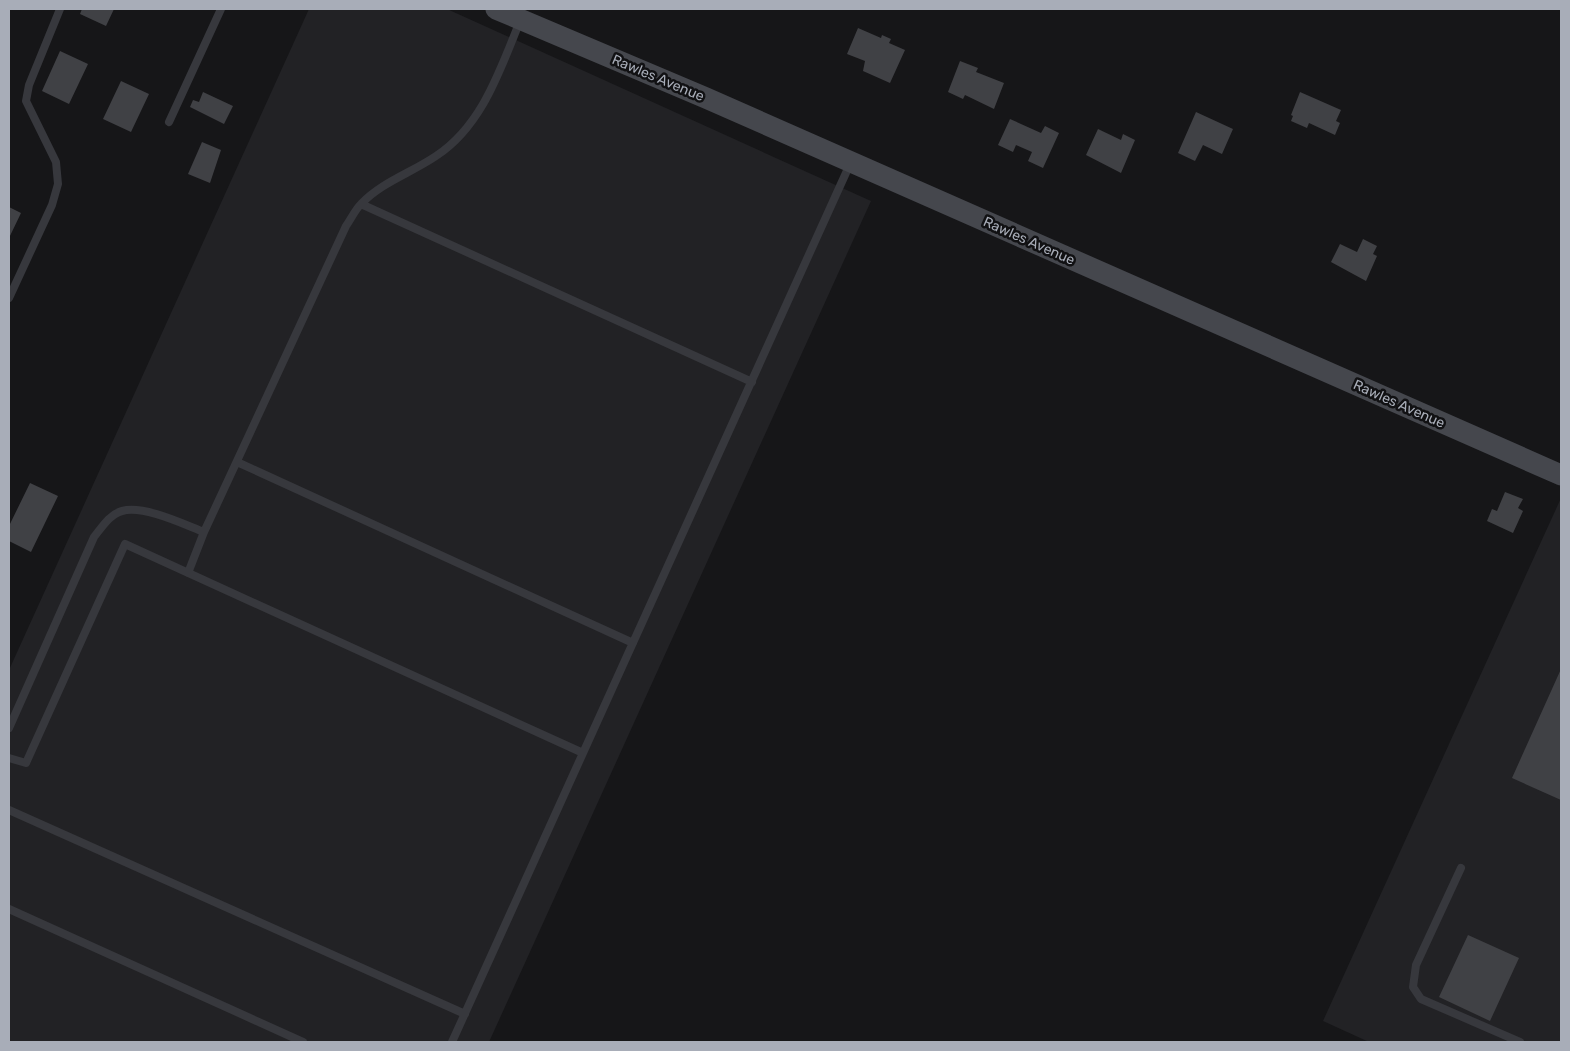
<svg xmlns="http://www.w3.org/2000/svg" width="1570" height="1051" font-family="Rubik,sans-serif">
  <rect width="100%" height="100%" fill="#161618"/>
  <path fill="#222225" d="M309 9H447L871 201 489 1042H9V670Z
    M1561 498V1042H1369L1323 1021Z"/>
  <path fill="#404145" d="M82 9H114L106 26 80 14Z
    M858 28 881 38 882 35 891 39 889 43 905 50 890 83 863 71 865 61 847 54Z
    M60 51 88 64 69 104 42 91Z
    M960 61 978 68 976 72 1004 83 994 109 965 95 963 99 948 92Z
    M121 81 149 94 131 132 103 119Z
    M203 92 233 106 224 124 190 107 193 100 199 102Z
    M1300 92 1341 110 1336 121 1340 123 1335 135 1309 123 1307 128 1291 121 1293 116 1291 115Z
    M1196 112 1233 129 1222 154 1203 145 1195 161 1178 153Z
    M1010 119 1041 133 1045 126 1059 133 1043 168 1028 161 1032 152 1016 145 1013 152 998 145Z
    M1098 129 1121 140 1123 134 1135 140 1121 173 1086 155Z
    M202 142 221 150 210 183 188 174Z
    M9 207 21 213 9 238Z
    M1363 239 1377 246 1373 254 1377 256 1366 281 1331 262 1340 244 1357 252Z
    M30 483 58 496 31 552 9 541V526Z
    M1505 492 1523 499 1518 508 1523 511 1513 533 1487 521 1492 509 1497 511Z
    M1561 669V800L1512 778Z
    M1468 935 1519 958 1490 1021 1439 997Z"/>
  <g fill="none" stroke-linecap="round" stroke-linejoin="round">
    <path stroke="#37383d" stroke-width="8" d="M169 122 221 9
      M361 204 752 382
      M9 298 52 205 58 184 56 162 26 101 29 85 60 9
      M237 462 633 643
      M188 573 204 532
      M9 728 94 537C102 527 110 514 122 511 144 505 183 524 204 532L346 226C351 219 355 210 361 204 382 182 411 173 436 156 482 126 500 70 520 21
      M9 758 26 763 125 544 583 753
      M9 810 465 1014
      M1461 868 1416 965 1413 987 1421 999 1520 1042
      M9 909 303 1042
      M452 1042 850 164"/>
    <path stroke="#45474d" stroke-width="21" d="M496 9 706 98 1561 475"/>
  </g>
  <g text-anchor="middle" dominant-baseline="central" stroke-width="5" stroke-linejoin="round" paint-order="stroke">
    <g font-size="14" fill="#a8adb8" stroke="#111113">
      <text transform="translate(658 78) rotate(23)">Rawles Avenue</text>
      <text transform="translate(1029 241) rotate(24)">Rawles Avenue</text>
      <text transform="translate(1399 404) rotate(24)">Rawles Avenue</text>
    </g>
  </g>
  <rect width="1570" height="1051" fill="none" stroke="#a8adb8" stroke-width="20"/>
</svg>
